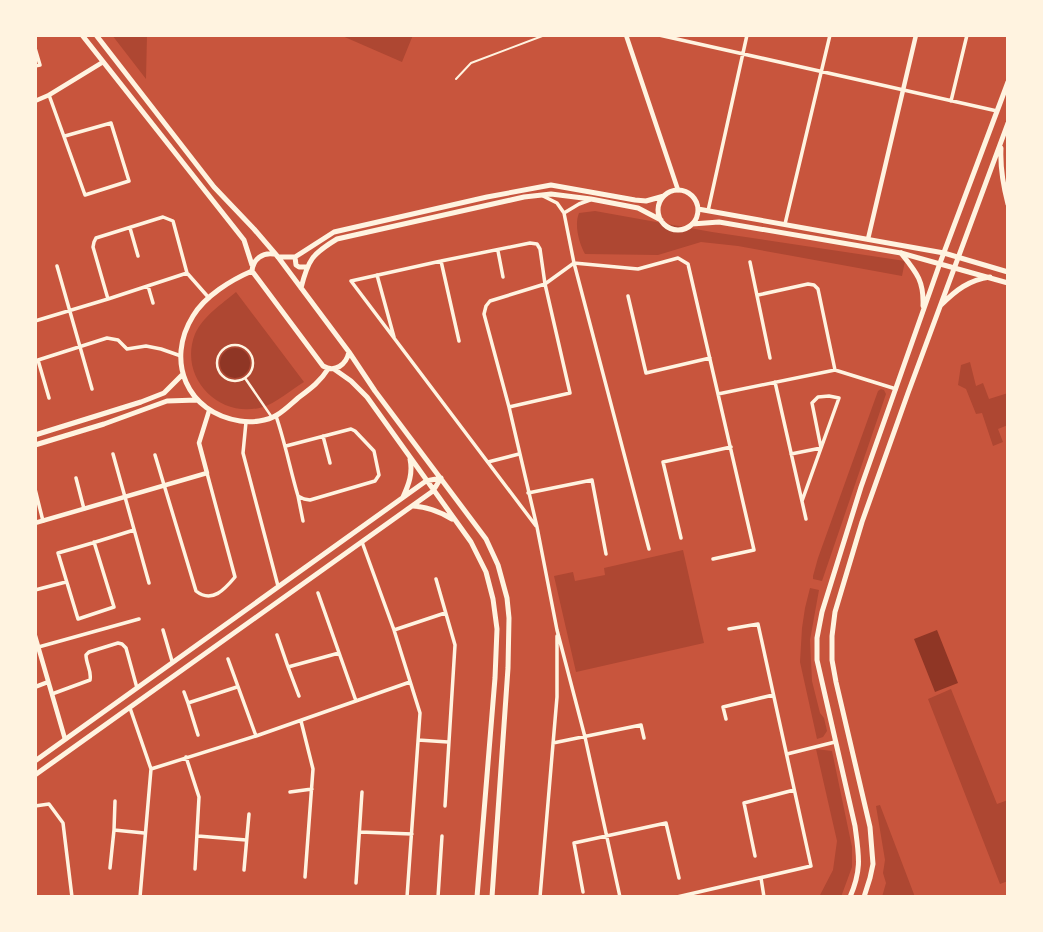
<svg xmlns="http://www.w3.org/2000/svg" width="1043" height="932" font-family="'Archivo Narrow',sans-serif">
  <rect width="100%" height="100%" fill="#c8553d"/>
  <path fill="#ae4732" d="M112 35H147L146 79Z
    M340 35H413L402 62Z
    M595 211 712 232 905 261 902 276 738 246 701 242 658 255 585 254C579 243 574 225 579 213Z
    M236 292 304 382C292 389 275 404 263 407 219 420 178 377 195 334 203 316 222 304 236 292Z
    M970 362 976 386 983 383 989 399 1008 393V425L998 429 1003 442 993 446 982 413 976 414 966 389 958 385 961 365Z
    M881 389 884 390 886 394 822 581 813 579V576L818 558 878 391Z
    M683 550 704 643 576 672 554 576 573 572 575 581 605 575 604 568Z
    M810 588 819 590 810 640 812 681 820 713 824 718 827 731 823 737 817 739 800 662 802 628 805 608Z
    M951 689 997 804 1008 800V881L1000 884 928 699Z
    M816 749 832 751 852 847V867L841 897H819L833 870 837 841Z
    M880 805 915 897H882L886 883 883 873 885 860 876 806Z"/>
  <path fill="#8f3625" d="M220 363a15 15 0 1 1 30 0a15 15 0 1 1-30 0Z
    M937 630 958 683 935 692 914 639Z"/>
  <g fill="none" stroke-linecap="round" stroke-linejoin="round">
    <path stroke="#fff3e0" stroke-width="2" d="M456 79 471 63 545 35"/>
    <path stroke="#fff3e0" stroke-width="2.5" d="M217 363a18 18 0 1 1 36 0a18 18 0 1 1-36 0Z
      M245 378 271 416"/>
    <path stroke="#fff3e0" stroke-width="3.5" d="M659 35 997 111
      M35 48 40 65 35 66
      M49 95 85 195 129 181 111 123 65 136
      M951 101 967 35
      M543 196 557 203 564 213 574 263 649 549
      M708 211 747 35
      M564 213 579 204 590 200
      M785 224 830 35
      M130 228 138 256
      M498 251 503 277
      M441 261 459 341
      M750 262 770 358
      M57 266 92 389
      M187 273 108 299 93 247 94 242 96 238 163 217 173 221 187 273 209 298
      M377 275 394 337
      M148 286 153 303
      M758 295 808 284 814 285 818 289 835 370
      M628 296 646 373 710 358
      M35 321 108 299
      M38 360 49 398
      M35 361 107 338 118 340 127 349 146 346 161 349 181 356
      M775 382 806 519
      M718 394 835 370 896 389
      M509 407 570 393 545 284 540 249 537 244 530 243 441 261 351 281 536 526
      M276 416C285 442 290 469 298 496L304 499 310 500 375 481 379 475 374 451 355 431 351 429 286 446
      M246 422 243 453 278 586
      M323 436 330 463
      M113 454 149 583
      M791 454 821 448 812 403 818 397 829 396 839 398 802 501
      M155 455 196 591C212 604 225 589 235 577L207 473
      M488 462 519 454
      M76 478 84 509
      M35 489 43 521
      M528 493 592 480 606 554
      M298 496 303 521
      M681 538 663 462 731 447
      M94 542 114 607 78 619 58 553C83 546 109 538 134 530
      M362 542 394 630 420 713 407 897
      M436 579 455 645 445 806
      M35 590 66 582
      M318 593 356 701
      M163 630 172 661
      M394 630 445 613
      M277 635 288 667
      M35 648 139 619
      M228 659 256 736
      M184 692 188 703
      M52 694 90 680C92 671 86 664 86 655L89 652 118 643 122 644 126 648 137 688
      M299 696 288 667 339 653
      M130 708 151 769 140 897
      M726 719 723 707 773 695
      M301 721 313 769 305 877
      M198 735 188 703 237 687
      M418 740 448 742
      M553 743 641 725 644 738
      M787 754 835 742
      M186 757 199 797 195 869
      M151 769 256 736 410 682
      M290 792 312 789
      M115 801 114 830 144 833
      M35 806 49 804 63 823 72 897
      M360 832 412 834
      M198 836 246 840
      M755 856 744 803 794 790
      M110 868 114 830
      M244 870 249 814
      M761 878 764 897
      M356 883 362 792
      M583 892 574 843 666 823 679 878
      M438 897 442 836
      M540 897 557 697V636
      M620 897 585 737 557 630 537 527 509 407 484 314 486 306 490 301 545 284 574 263 638 269 678 258 688 264 754 550 713 559
      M677 897 811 866 758 624 729 629"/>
    <path stroke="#fff3e0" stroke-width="4.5" d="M626 35 678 190
      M35 101 49 95 103 62
      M868 239 916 35
      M35 523 207 473 199 443 209 411
      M35 636 65 739
      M35 687 48 682"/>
    <path stroke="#fff3e0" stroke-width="5" d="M82 35 244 240 252 265
      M96 35 214 187 254 229 278 257 349 352C346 365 335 373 323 366L252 271C253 259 263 252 274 254
      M658 210a20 20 0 1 1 40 0a20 20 0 1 1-40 0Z
      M698 209 944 253 1008 272
      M692 224 719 222 901 253 1008 283
      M278 257H295L334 232 487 197 551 185 635 200 646 201 664 196
      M295 257 296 265 299 267H307
      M252 271C231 280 205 296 193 316 165 361 187 413 240 421 252 423 267 421 277 415 284 411 291 404 298 398 310 389 320 382 328 369
      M301 288C308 260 312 254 337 239L524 197 551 194 591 199 638 208 661 220
      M349 352 375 391 486 539 498 565 507 598 509 618 508 668 492 897
      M334 369 351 381 367 397 471 542 486 572 493 599 497 629 495 678 477 897
      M35 435 141 402 164 393 182 375
      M35 445 104 424 167 401 197 400
      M403 497C409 484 413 473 410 459
      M413 506C428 507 439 511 452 519
      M35 761 426 481 441 478
      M35 775 433 491 441 478"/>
    <path stroke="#fff3e0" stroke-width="5" d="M1001 148C1000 168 1003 185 1008 204
      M901 253C917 273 924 281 923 306
      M941 305C956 290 969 280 990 277
      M850 897C862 869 859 856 855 826L817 660V638L822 612 861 487 940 263 1008 82
      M864 897 870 878 873 864 870 827 836 682 832 660V636L835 612 862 522 908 393 1008 123"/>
  </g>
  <rect width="1043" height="932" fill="none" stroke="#fff3e0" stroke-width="74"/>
</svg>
